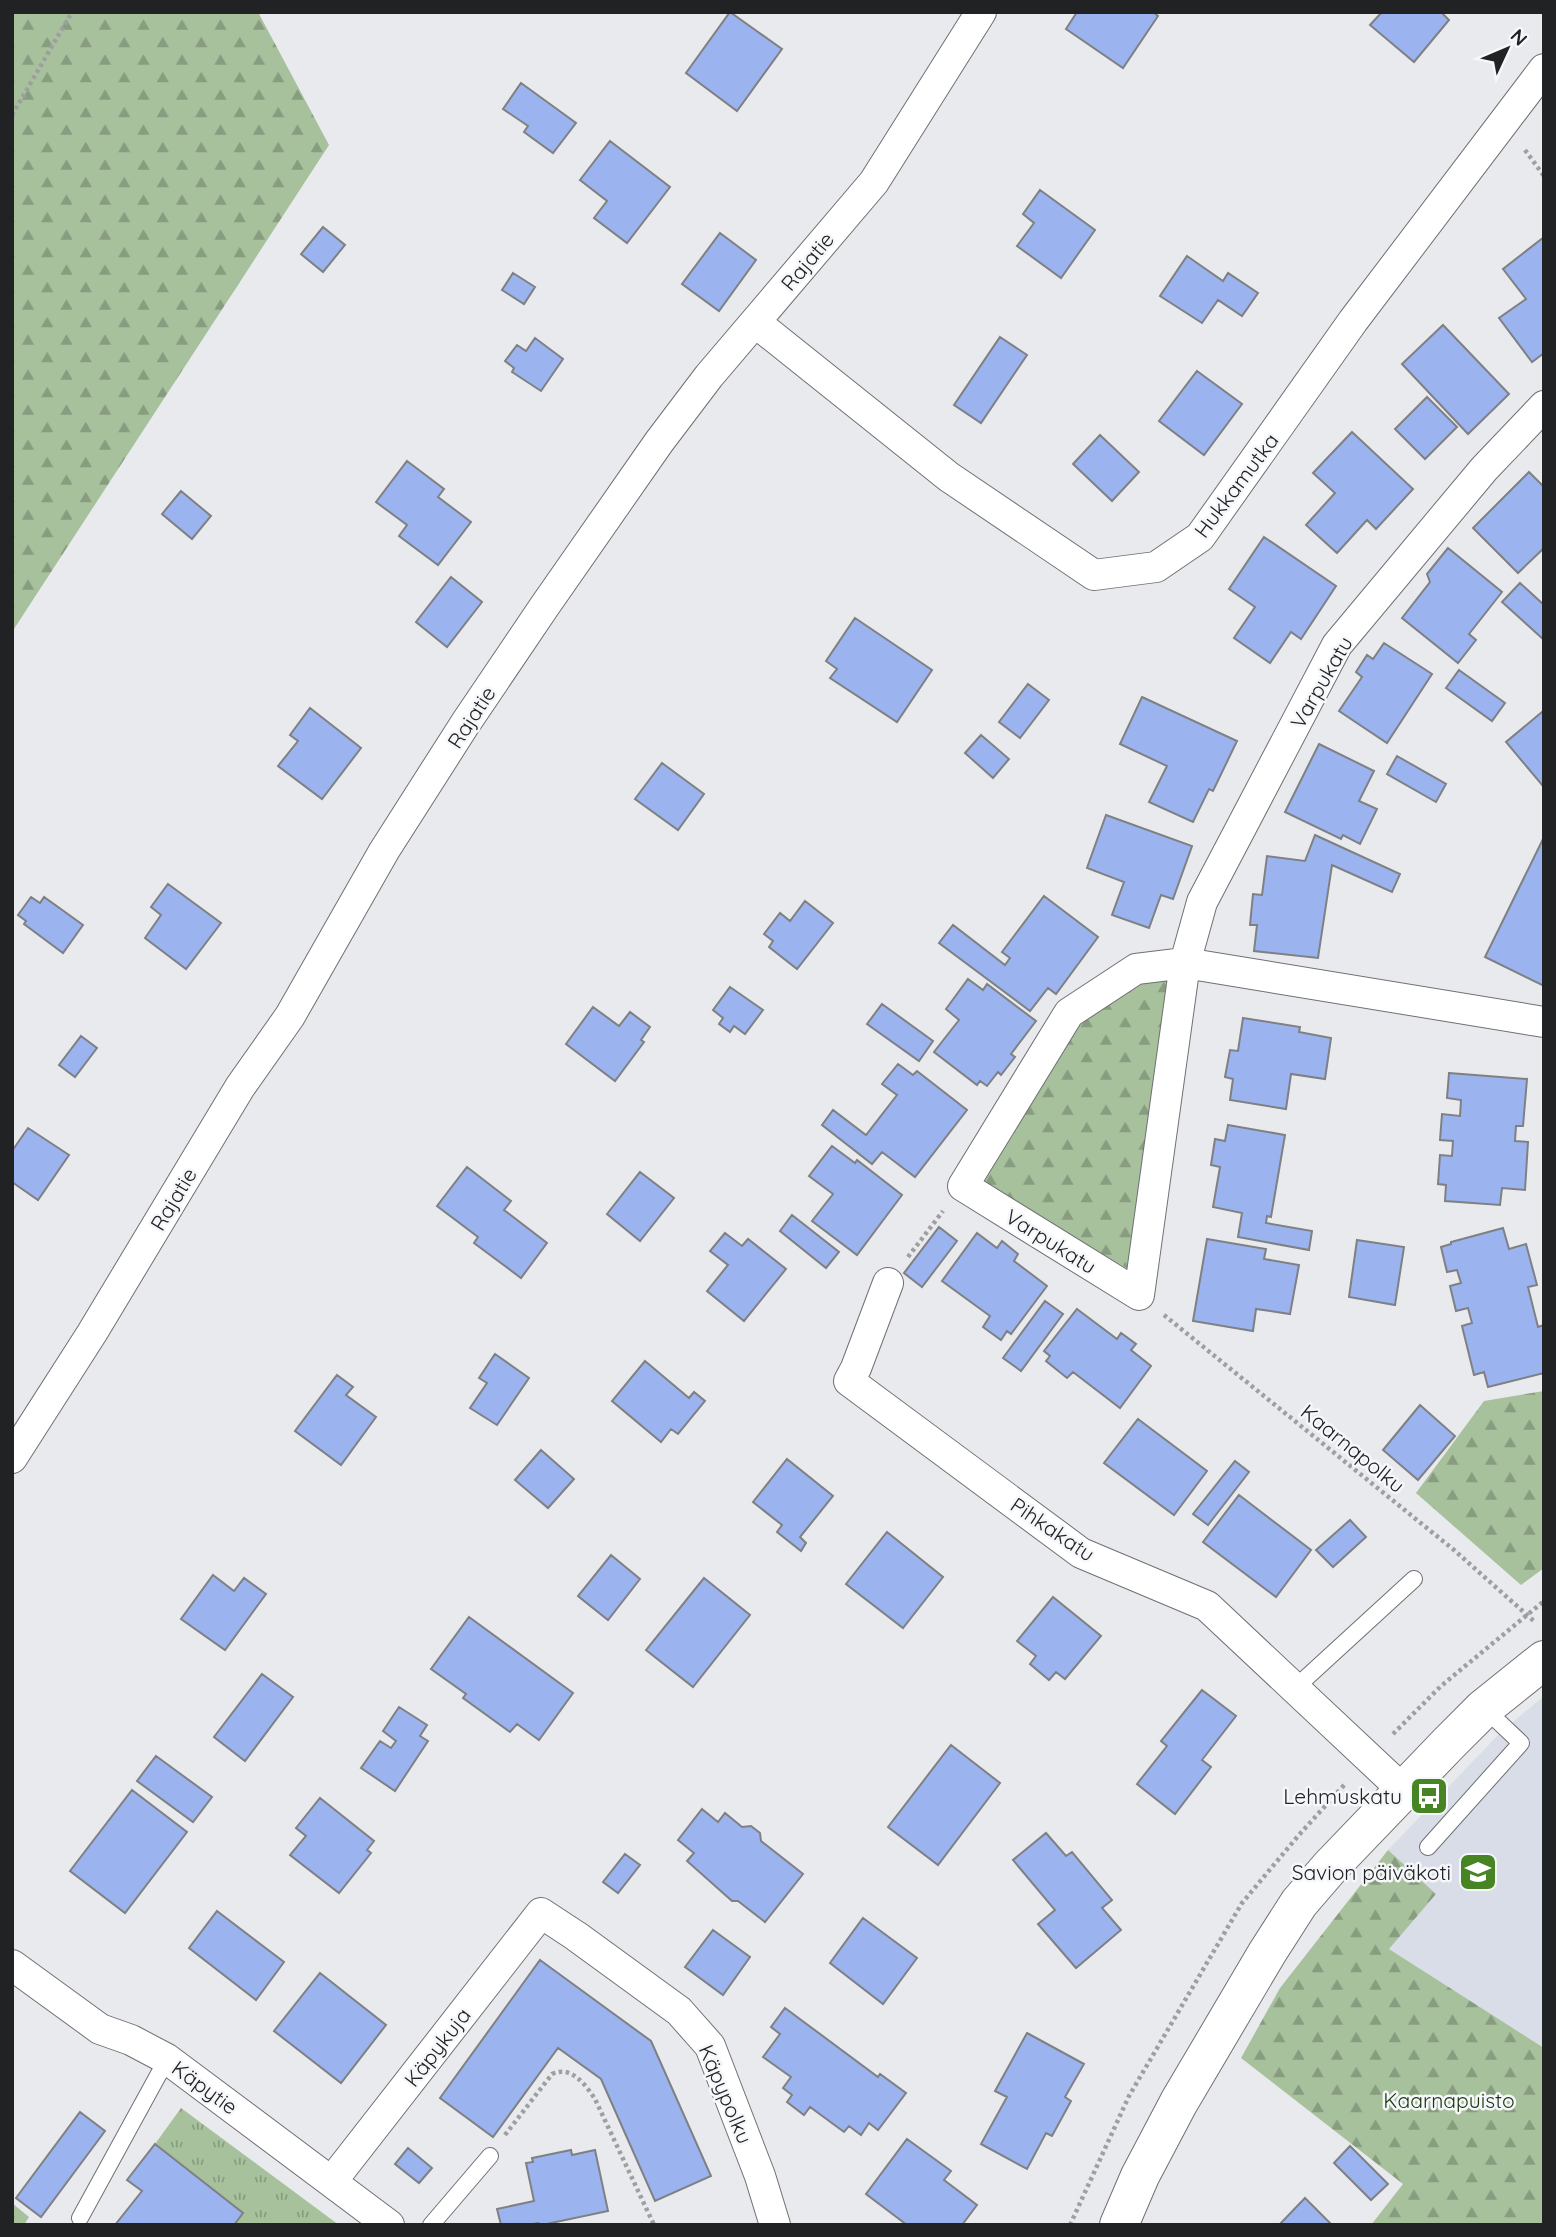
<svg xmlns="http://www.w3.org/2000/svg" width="1556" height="2237" font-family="Quicksand,sans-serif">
  <defs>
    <pattern id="grass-tufts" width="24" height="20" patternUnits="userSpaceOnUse" patternTransform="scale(1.75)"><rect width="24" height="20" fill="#a7c19c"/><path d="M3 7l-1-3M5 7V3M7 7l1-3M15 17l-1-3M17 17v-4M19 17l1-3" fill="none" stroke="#889c7f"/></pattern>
    <pattern id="forest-firs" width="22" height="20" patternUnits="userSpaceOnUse" patternTransform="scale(1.75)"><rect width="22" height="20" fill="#a7c19c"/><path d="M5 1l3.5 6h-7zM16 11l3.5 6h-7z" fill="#889c7f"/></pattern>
  </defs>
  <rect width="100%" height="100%" fill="#e9eaed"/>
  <path fill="#d9dde7" d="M1544 1696V2048L1389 1949 1388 1850 1501 1732Z"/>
  <path fill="url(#grass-tufts)" d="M181 2108 339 2225H234L243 2213 155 2144Z"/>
  <path fill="url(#forest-firs)" d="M12 12H258L329 145 12 632Z
    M1173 978 1130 1270 975 1181 1074 1022 1140 980Z
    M1544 1391V1568L1521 1585 1416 1493 1484 1401Z
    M1388 1850 1436 1894 1389 1949 1544 2048V2225H1371L1403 2184 1241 2058 1280 1988Z
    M12 2203 29 2217 24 2225H12Z"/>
  <path fill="#9bb3ef" stroke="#7f8083" stroke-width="2" d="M730 12 782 49 737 111 686 73Z
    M1077 12H1153L1158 16 1123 68 1066 29Z
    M1382 12H1441L1449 20 1414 62 1370 25Z
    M521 83 576 123 553 153 524 132 528 126 503 109Z
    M610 141 670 187 627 243 594 218 607 201 580 180Z
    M1040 190 1095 230 1061 278 1017 246 1034 223 1023 214Z
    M323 227 345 245 323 272 301 254Z
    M720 233 756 260 719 311 682 284Z
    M1544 237V353L1532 362 1499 318 1526 299 1503 269Z
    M1187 256 1223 281 1228 273 1258 293 1242 316 1218 300 1202 323 1160 296Z
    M513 273 535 287 524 304 502 290Z
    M1443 325 1509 394 1468 434 1402 364Z
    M1000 337 1027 355 981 423 954 405Z
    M535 338 563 359 541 391 512 372 514 368 505 361 517 345 526 351Z
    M1197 371 1242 404 1204 455 1159 421Z
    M1427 397 1457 427 1425 459 1395 429Z
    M1352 432 1413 489 1376 529 1367 520 1337 553 1306 525 1335 493 1313 473Z
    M1100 435 1139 472 1112 501 1073 464Z
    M407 461 444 489 438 497 471 522 438 565 399 536 407 525 376 502Z
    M1529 472 1544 487V548L1518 573 1473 528Z
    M181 491 211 516 192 539 162 514Z
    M1264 537 1336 586 1301 639 1291 632 1270 663 1234 638 1255 607 1229 589Z
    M1448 548 1502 592 1469 634 1476 640 1458 663 1402 618 1430 582 1427 574Z
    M451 577 482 602 447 647 416 622Z
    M1520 583 1544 605V640L1502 602Z
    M855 618 932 670 897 722 830 678 837 669 826 661Z
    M1384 643 1432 674 1387 743 1339 711 1362 677 1356 672 1367 655 1373 659Z
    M1459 670 1505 703 1492 721 1446 688Z
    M1028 684 1049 700 1020 738 999 722Z
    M1142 697 1237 741 1213 791 1209 789 1193 822 1149 802 1167 766 1120 744Z
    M310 708 361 748 322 799 278 766 298 741 290 735Z
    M1542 712 1544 715 1543 786 1506 742Z
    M981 735 1009 759 993 778 965 753Z
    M1319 744 1374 771 1359 801 1377 809 1360 844 1343 835 1341 839 1285 812Z
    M1397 756 1446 784 1436 802 1387 774Z
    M662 763 704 794 678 830 635 799Z
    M1106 815 1192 846 1173 899 1161 895 1149 928 1112 915 1124 882 1087 868Z
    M1315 835 1400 874 1392 892 1332 865 1318 958 1254 951 1257 925H1250L1253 894 1262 895 1267 856 1305 861Z
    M1544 837V986L1485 957Z
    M168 884 221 923 186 969 145 938 161 915 151 907Z
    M1044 896 1098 937 1056 994 1048 988 1030 1011 939 943 953 925 1005 965 1010 958 1002 952Z
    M31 897 40 903 44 897 83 925 63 953 24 924 26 921 18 915Z
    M805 901 833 923 797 969 769 947 773 941 764 934 780 913 790 921Z
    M968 979 983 990 987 984 1036 1021 1011 1054 1015 1057 1001 1075 998 1072 987 1086 980 1081 977 1085 934 1052 959 1020 946 1009Z
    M730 987 763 1010 745 1034 734 1026 730 1032 719 1024 723 1018 713 1010Z
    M882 1004 933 1041 919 1061 867 1024Z
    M593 1007 619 1026 630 1012 650 1027 641 1040 644 1042 615 1081 566 1044Z
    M1243 1018 1300 1027 1299 1032 1331 1038 1325 1079 1291 1074 1286 1109 1230 1100 1233 1079 1225 1077 1230 1050 1238 1051Z
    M81 1036 97 1048 75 1077 59 1065Z
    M898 1064 913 1075 917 1071 967 1110 915 1177 882 1152 872 1164 822 1125 833 1110 866 1135 897 1095 882 1084Z
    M1449 1073 1527 1079 1523 1126H1516L1515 1141 1528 1142 1525 1190 1502 1188 1500 1205 1445 1201 1446 1185 1438 1184 1440 1155 1452 1156 1453 1141 1440 1140 1442 1114 1460 1116 1461 1100 1447 1098Z
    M1228 1125 1285 1135 1271 1217 1267 1216 1266 1223 1312 1231 1309 1250 1238 1237 1242 1213 1213 1207 1220 1167 1211 1165 1215 1139 1225 1141Z
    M28 1128 69 1155 38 1200 12 1182V1151Z
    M832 1146 855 1163 857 1160 902 1195 857 1255 812 1221 833 1194 809 1176Z
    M467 1167 511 1201 504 1210 547 1243 521 1278 474 1243 478 1237 437 1206Z
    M640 1172 674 1198 640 1241 607 1214Z
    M792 1215 839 1252 826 1268 780 1231Z
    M939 1227 957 1241 922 1287 904 1273Z
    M1503 1228 1509 1249 1526 1244 1537 1285 1528 1287 1538 1327 1544 1325V1373L1488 1387 1484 1372 1474 1375 1462 1326 1472 1323 1468 1308 1456 1311 1450 1286 1461 1283 1457 1270 1447 1272 1441 1247 1451 1244V1242Z
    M725 1233 742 1246 748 1239 786 1269 744 1321 707 1291 728 1265 710 1251Z
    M977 1233 997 1248 1002 1241 1018 1254 1014 1261 1047 1286 1011 1334 1007 1331 1001 1340 983 1327 990 1316 942 1281Z
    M1207 1239 1266 1249 1264 1259 1299 1265 1290 1314 1256 1309 1253 1331 1193 1321Z
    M1357 1240 1404 1247 1395 1305 1349 1297Z
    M1045 1301 1063 1314 1021 1371 1003 1358Z
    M1077 1309 1117 1339 1121 1333 1136 1344 1131 1350 1151 1366 1120 1408 1073 1372 1067 1378 1046 1361 1050 1356 1044 1351Z
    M495 1354 529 1378 497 1425 470 1408 487 1383 479 1378Z
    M645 1361 689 1398 694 1392 705 1401 678 1434 671 1429 661 1442 612 1401Z
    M337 1375 353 1387 346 1395 376 1417 341 1465 295 1431Z
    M1420 1405 1455 1436 1418 1480 1383 1450Z
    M1138 1419 1207 1471 1174 1515 1104 1463Z
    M541 1450 574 1479 548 1508 515 1480Z
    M787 1459 833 1496 800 1537 806 1543 801 1551 777 1532 782 1525 753 1502Z
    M1235 1461 1249 1472 1208 1525 1193 1514Z
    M1239 1495 1311 1550 1276 1597 1203 1542Z
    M1350 1520 1366 1537 1333 1567 1316 1550Z
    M887 1532 943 1577 903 1628 846 1584Z
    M611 1555 640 1579 608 1620 578 1596Z
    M213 1575 234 1591 244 1578 266 1594 225 1650 181 1619Z
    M704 1578 750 1615 693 1687 646 1650Z
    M1053 1597 1101 1636 1065 1679 1056 1672 1049 1680 1030 1664 1036 1656 1017 1641Z
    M469 1617 573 1693 539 1740 517 1724 510 1732 463 1698 466 1694 431 1669Z
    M262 1674 293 1697 245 1761 214 1737Z
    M1202 1690 1236 1716 1202 1760 1211 1767 1175 1814 1137 1784 1167 1746 1161 1741Z
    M399 1707 427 1725 420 1736 428 1741 395 1791 361 1768 380 1741 391 1748 396 1741 383 1731Z
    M951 1745 1000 1783 938 1865 888 1827Z
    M156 1756 212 1797 193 1822 137 1781Z
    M132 1790 187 1832 125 1913 70 1871Z
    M320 1798 374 1841 367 1850 371 1853 339 1893 290 1855 306 1836 296 1828Z
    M702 1809 718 1822 725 1813 742 1827 751 1826 760 1833 761 1841 803 1874 765 1922 738 1901H732L687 1861 694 1853 678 1840Z
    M1046 1833 1066 1856 1072 1852 1112 1900 1102 1908 1121 1930 1076 1968 1038 1924 1055 1910 1013 1860Z
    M625 1854 640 1865 618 1893 603 1882Z
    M217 1911 284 1962 256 2000 189 1948Z
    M863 1918 917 1958 883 2004 830 1963Z
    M713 1930 750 1957 723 1995 685 1967Z
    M540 1960 651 2041 711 2176 655 2201 601 2079 558 2048 493 2137 440 2098Z
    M320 1973 386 2025 341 2083 274 2031Z
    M785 2008 878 2077 880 2074 906 2093 878 2130 869 2123 861 2135 849 2126 844 2132 810 2107 804 2115 787 2102 792 2095 783 2088 791 2077 763 2057 780 2034 771 2027Z
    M1027 2033 1084 2064 1065 2097 1071 2101 1052 2136 1046 2133 1027 2169 981 2144 1007 2097 995 2091Z
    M80 2112 105 2131 41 2217 16 2198Z
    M907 2139 951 2171 944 2180 977 2205 962 2225H907L866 2194Z
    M155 2144 243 2213 234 2225H115L142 2191 127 2180Z
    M1350 2146 1388 2184 1371 2200 1334 2163Z
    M408 2148 432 2168 419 2183 395 2164Z
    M571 2150 572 2155 595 2150 608 2211 542 2225 538 2223 528 2225H501L497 2209 534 2201 526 2163 533 2162 532 2158Z
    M1305 2198 1332 2225H1279Z"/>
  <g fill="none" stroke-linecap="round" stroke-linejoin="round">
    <defs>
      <path id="lane" d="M1294 1689 1414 1579
        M1428 1847 1521 1743 1484 1708
        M80 2218 167 2059
        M431 2225 490 2156"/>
      <path id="street" d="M755 322 949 477 1094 575 1156 567 1200 537 1353 321 1544 69
        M1544 406 1484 469 1337 645 1202 902 1185 963 1139 1295 963 1186 1069 1013 1136 969 1185 963 1544 1022
        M888 1283 856 1368 849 1381 1081 1553 1207 1606 1403 1790
        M12 1458 92 1333 240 1087 290 1016 384 851 465 724 544 607 659 442 709 376 874 182 981 12
        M12 1965 100 2029 131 2040 167 2059 389 2225
        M332 2181 541 1913 576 1936 679 2011 710 2046 760 2176 775 2225"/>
      <path id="secondary" d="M1119 2225 1140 2176 1179 2102 1267 1953 1299 1903 1330 1867 1449 1743 1484 1708 1544 1660"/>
    </defs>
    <use href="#lane" stroke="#6f7073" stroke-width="18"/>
    <use href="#street" stroke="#6f7073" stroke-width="32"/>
    <use href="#secondary" stroke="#6f7073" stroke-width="40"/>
    <path stroke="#9e9fa1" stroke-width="4.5" stroke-dasharray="3.5 3.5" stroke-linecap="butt" d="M12 115 72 12
      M1525 150 1544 176
      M908 1257 943 1211
      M1164 1315 1454 1550 1535 1622
      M1393 1734 1441 1686 1544 1601
      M505 2135 552 2074C571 2065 585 2084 595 2099L654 2225
      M1070 2225 1129 2096 1242 1903 1298 1836 1346 1783"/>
    <use href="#lane" stroke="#fff" stroke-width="16"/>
    <use href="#street" stroke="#fff" stroke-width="30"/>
    <use href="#secondary" stroke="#fff" stroke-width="38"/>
  </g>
  <defs>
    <symbol id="bus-square" viewBox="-11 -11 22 22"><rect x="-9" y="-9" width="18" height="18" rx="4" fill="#478524" stroke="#f6f7fa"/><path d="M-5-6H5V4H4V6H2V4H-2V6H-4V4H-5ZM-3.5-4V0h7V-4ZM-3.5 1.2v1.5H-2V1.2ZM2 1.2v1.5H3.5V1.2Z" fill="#fff"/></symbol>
    <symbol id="school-square" viewBox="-11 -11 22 22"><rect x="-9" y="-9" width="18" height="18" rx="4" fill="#478524" stroke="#f6f7fa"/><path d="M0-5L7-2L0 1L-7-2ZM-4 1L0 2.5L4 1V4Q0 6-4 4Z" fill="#fff"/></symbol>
  </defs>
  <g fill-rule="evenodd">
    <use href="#bus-square" x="1407" y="1774" width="44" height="44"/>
    <use href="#school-square" x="1456" y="1850" width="44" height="44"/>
  </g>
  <g text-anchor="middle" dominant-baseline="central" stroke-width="5" stroke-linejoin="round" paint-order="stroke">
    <g font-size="21" fill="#212223" stroke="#f6f7fa">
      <text transform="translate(807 261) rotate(-50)">Rajatie</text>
      <text transform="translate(1236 485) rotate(-53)">Hukkamutka</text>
      <text transform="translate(1321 682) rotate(-60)">Varpukatu</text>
      <text transform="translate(471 717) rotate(-57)">Rajatie</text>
      <text transform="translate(173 1199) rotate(-59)">Rajatie</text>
      <text transform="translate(1051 1241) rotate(32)">Varpukatu</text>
      <text transform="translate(1353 1448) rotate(39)">Kaarnapolku</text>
      <text transform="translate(1053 1529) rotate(34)">Pihkakatu</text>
      <text transform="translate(437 2047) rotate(-52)">Käpykuja</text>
      <text transform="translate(205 2087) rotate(36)">Käpytie</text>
      <text transform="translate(726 2094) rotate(67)">Käpypolku</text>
    </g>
    <g font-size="21" fill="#212223" stroke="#f6f7fa" text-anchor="end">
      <text x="1402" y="1796">Lehmuskatu</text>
      <text x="1451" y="1872">Savion päiväkoti</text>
    </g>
    <g font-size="21" fill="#1c370f" stroke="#f6f7fa">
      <text x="1449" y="2100">Kaarnapuisto</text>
    </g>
  </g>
  <rect width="1556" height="2237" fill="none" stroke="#212223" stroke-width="28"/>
  <g transform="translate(1507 49) rotate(46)" stroke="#f6f7fa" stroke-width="5" paint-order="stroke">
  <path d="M0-5L12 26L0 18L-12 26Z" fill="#212223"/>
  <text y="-10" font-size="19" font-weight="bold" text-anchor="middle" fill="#212223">N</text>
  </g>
</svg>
